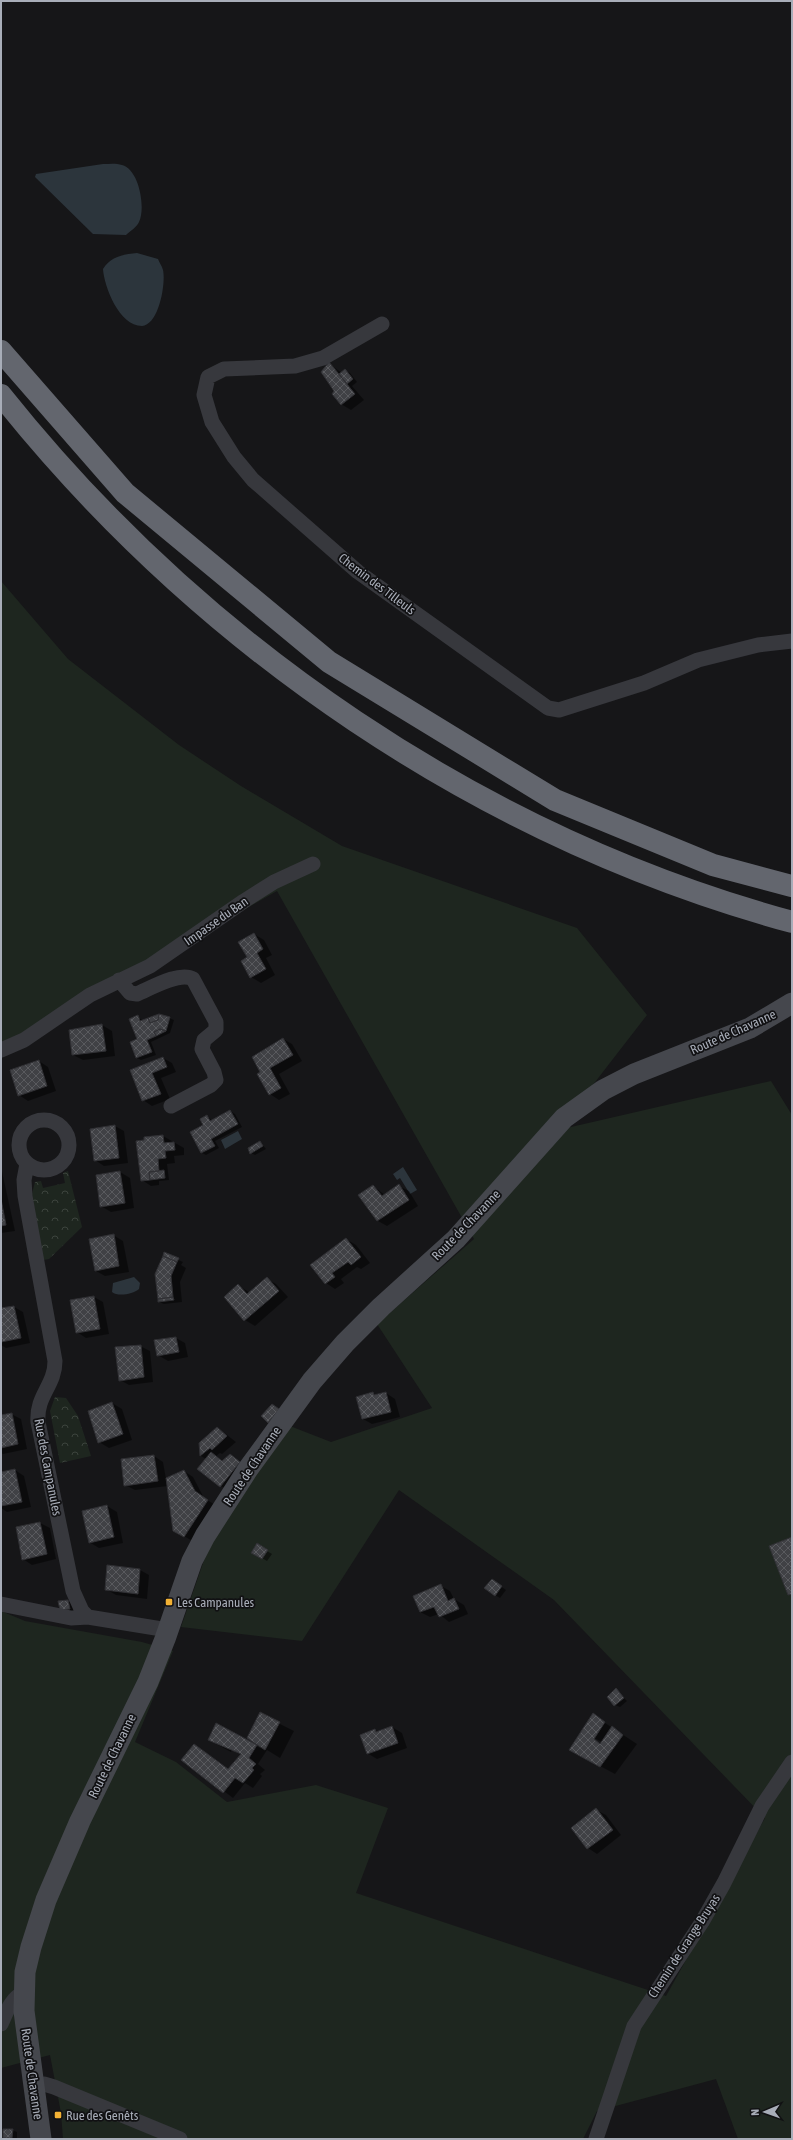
<svg xmlns="http://www.w3.org/2000/svg" width="793" height="2140" font-family="'Asap Condensed',sans-serif">
  <defs>
    <pattern id="park-crowns" width="20" height="18" patternUnits="userSpaceOnUse"><rect width="20" height="18" fill="#1e261f"/><path d="M2 6a3 3 0 1 1 6 0M12 15a3 3 0 1 1 6 0" fill="none" stroke="#3c433d"/></pattern>
    <pattern id="building-cross-hatch" width="8" height="8" patternUnits="userSpaceOnUse"><rect width="8" height="8" fill="#404145"/><path d="M0 0l8 8M0 8l8-8" fill="none" stroke="#595a5e"/></pattern>
  </defs>
  <rect width="100%" height="100%" fill="#161618"/>
  <path fill="#1e261f" d="M1 581 68 659 179 745 241 786 342 846 577 928 647 1015 558 1130 771 1081 792 1115V2139H738L716 2079 597 2111 583 2139H63L61 2113 50 2055 1 2068V1611L25 1621 142 1642 173 1651 135 1742 176 1762 227 1802 316 1785 388 1808 356 1893 666 1996 765 1818 554 1600 399 1490 302 1641 181 1627 212 1537 290 1426 331 1442 432 1408 377 1324 474 1239 277 891 16 1039 1 1042Z"/>
  <path fill="url(#park-crowns)" d="M68 1171 82 1227 49 1259 43 1260 32 1194 35 1182 41 1181 43 1188 65 1183 63 1173Z
    M55 1397 66 1398 78 1416 91 1456 60 1463 50 1411Z"/>
  <path fill="#2c353c" d="M103 164C109 164 116 163 122 165 139 169 146 208 139 222 137 227 130 231 126 235L93 234 35 177 36 174Z
    M137 253 158 259C159 262 162 266 163 270 166 283 159 325 142 326 119 326 104 286 103 269 110 257 124 254 137 253Z
    M238 1131 242 1139 225 1149 221 1140Z
    M403 1167 417 1190 410 1194 400 1178 397 1180 393 1174Z
    M134 1277 140 1283 139 1289C133 1294 118 1297 112 1292L113 1283Z"/>
  <path fill="#0007" fill-rule="evenodd" d="M329 364 342 373 345 370 350 373 357 382 352 386 364 400 351 410 341 404 336 391Z
    M254 934 264 940 272 955 266 958 275 975 261 983 251 977 242 961 248 958Z
    M138 1017 143 1021 169 1018 174 1020 170 1033 151 1042 156 1055 141 1060 137 1058 131 1042 138 1039Z
    M102 1025 112 1031 115 1056 83 1060 73 1055 70 1031Z
    M283 1039 292 1044 302 1061 279 1074 290 1094 279 1100 270 1094 259 1075Z
    M163 1058 172 1063 176 1072 161 1078 170 1099 152 1106 143 1100 131 1070Z
    M39 1061 48 1067 56 1091 28 1101 19 1095Z
    M230 1111 235 1114 242 1127 215 1141 219 1148 206 1155 202 1153 191 1133 205 1125 207 1116 213 1121Z
    M115 1126 124 1131 128 1163 104 1166 95 1160Z
    M163 1136 184 1148V1155L174 1156 175 1163 167 1164 169 1180 159 1181V1185L151 1186 142 1180Z
    M260 1142 266 1149 255 1155 251 1153Z
    M1 1167 15 1231 1 1233Z
    M120 1172 130 1178 134 1208 111 1212 101 1206 97 1176Z
    M373 1186 385 1195 399 1186 409 1191 418 1206 387 1226 378 1221 360 1195Z
    M113 1235 123 1241 129 1272 105 1276 96 1271Z
    M346 1239 356 1245 370 1263 361 1269 357 1267 341 1279 344 1283 335 1289 326 1283 312 1266Z
    M165 1254 183 1262 181 1265 186 1268 180 1282 182 1302 164 1304 159 1302Z
    M267 1279 276 1284 288 1297 255 1326 245 1320 225 1297 238 1285 250 1293Z
    M94 1297 103 1302 109 1334 86 1338 77 1332Z
    M14 1307 23 1312 30 1343 6 1348 1 1345V1309Z
    M176 1338 185 1343 188 1357 168 1361 158 1355Z
    M140 1346 150 1351 153 1382 129 1385 120 1380Z
    M373 1393 377 1396 386 1393 395 1399 400 1417 372 1424 363 1419Z
    M112 1403 122 1409 132 1440 109 1448 99 1442Z
    M11 1414 21 1419 27 1449 3 1454 1 1453V1416Z
    M218 1428 236 1442 222 1454 220 1453 216 1456 223 1461 230 1455 248 1468 230 1491 221 1486 206 1459 201 1456 200 1443Z
    M154 1456 163 1462 166 1479 184 1471 193 1477 204 1498 217 1506 194 1542 184 1536 168 1486 135 1490 125 1485Z
    M15 1470 24 1476 31 1507 7 1512 1 1508V1473Z
    M107 1506 117 1512 123 1543 99 1548 89 1542Z
    M40 1523 50 1528 56 1559 32 1565 23 1559 17 1528Z
    M257 1545 272 1554 267 1561 252 1552Z
    M108 1566 140 1570 149 1575 147 1599 116 1595 106 1589Z
    M496 1583 506 1590 500 1598 495 1595Z
    M441 1586 450 1591 454 1599 464 1605 468 1614 449 1622 439 1614 430 1617 420 1612Z
    M68 1601 72 1604 74 1611 65 1612Z
    M616 1690 627 1701 620 1707 615 1705Z
    M260 1714 294 1731 280 1758 267 1750 258 1764 265 1770 260 1774 262 1776 253 1788 245 1783 233 1798 183 1760 195 1745 229 1770 242 1755 232 1750 231 1752 209 1740 217 1725 260 1748Z
    M593 1715 637 1744 615 1774 585 1758ZM592 1737 602 1742V1745L591 1738Z
    M392 1727 402 1733 407 1748 377 1759 367 1753 375 1730 378 1732Z
    M596 1810 606 1815 621 1835 597 1854 588 1848Z
    M12 2130 17 2132V2139H1H7L4 2137Z"/>
  <path fill="url(#building-cross-hatch)" stroke="#303034" d="M329 362 355 394 341 405 332 394 334 391 321 372Z
    M345 369 353 379 347 384 339 374Z
    M254 933 263 949 257 953 266 969 250 978 241 961 247 957 238 942Z
    M159 1014 170 1017 166 1031 160 1029 154 1032 156 1036 147 1040 152 1052 136 1058 130 1042 137 1039 129 1019 138 1015 140 1021 148 1018 150 1023 158 1020Z
    M159 1014 158 1020 150 1023 148 1018Z
    M102 1024 106 1051 72 1055 69 1030Z
    M160 1029 166 1031 156 1036 154 1032Z
    M283 1038 293 1055 270 1068 281 1088 269 1095 257 1074 260 1072 252 1057Z
    M163 1057 167 1067 152 1073 161 1094 142 1101 130 1070Z
    M39 1060 47 1086 18 1096 10 1070Z
    M230 1110 238 1124 211 1139 215 1146 201 1153 190 1132 203 1125 200 1119 207 1115 210 1121Z
    M115 1125 119 1158 94 1161 90 1129Z
    M163 1135 164 1143 174 1142 175 1150 165 1151 166 1158 158 1159 159 1171 149 1172 150 1180 141 1181 136 1141 144 1140V1137Z
    M260 1141 263 1146 250 1154 248 1148Z
    M164 1170 165 1178 150 1180 149 1172Z
    M120 1171 125 1203 100 1207 96 1175Z
    M399 1184 409 1200 377 1221 358 1195 373 1185 382 1196Z
    M1 1199 6 1225 1 1226Z
    M114 1234 119 1266 95 1271 89 1239Z
    M346 1238 361 1257 351 1265 348 1262 332 1273 335 1277 325 1284 310 1265Z
    M164 1252 179 1258 177 1262 163 1256Z
    M163 1256 177 1262 171 1276 173 1297 158 1299 155 1274Z
    M267 1277 279 1291 244 1321 224 1297 238 1284 247 1294Z
    M94 1296 100 1329 76 1333 70 1300Z
    M173 1297 174 1300 158 1302V1299Z
    M14 1306 21 1338 1 1342V1308Z
    M176 1337 179 1352 157 1356 154 1340Z
    M141 1345 144 1377 119 1381 115 1347Z
    M373 1392 374 1395 386 1392 391 1412 362 1419 356 1397Z
    M112 1402 123 1434 98 1443 88 1411Z
    M272 1404 279 1409 268 1423 261 1416Z
    M12 1413 18 1444 1 1448V1415Z
    M217 1427 227 1436 212 1450 210 1448 200 1456 199 1443Z
    M211 1452 222 1461 230 1454 240 1462 220 1487 197 1469Z
    M154 1455 158 1481 124 1486 121 1459Z
    M15 1469 22 1502 1 1506V1472Z
    M184 1470 195 1491 208 1500 184 1537 173 1531 166 1478Z
    M107 1505 114 1537 89 1543 82 1511Z
    M40 1522 47 1554 22 1560 16 1527Z
    M792 1537V1594L788 1595 769 1546Z
    M257 1543 268 1550 262 1559 251 1553Z
    M107 1565 140 1569 138 1594 105 1590Z
    M492 1579 502 1586 495 1596 484 1588Z
    M441 1584 448 1601 454 1598 459 1609 439 1617 434 1607 420 1612 413 1596Z
    M68 1600 70 1609 60 1610 58 1601Z
    M616 1688 624 1698 614 1706 607 1697Z
    M260 1712 280 1722 265 1750 247 1738Z
    M593 1713 605 1722 594 1739 600 1744 612 1726 623 1735 600 1767 569 1750Z
    M216 1723 257 1745 249 1758 256 1764 252 1768 254 1770 243 1783 235 1778 223 1793 181 1760 194 1744 228 1769 241 1754 208 1740Z
    M392 1726 398 1743 367 1754 360 1735 375 1729 376 1732Z
    M596 1808 613 1830 587 1849 571 1828Z
    M3 2129H13L12 2138H3Z"/>
  <g fill="none" stroke-linecap="round" stroke-linejoin="round">
    <path stroke="#37383d" stroke-width="15" d="M382 324 323 358 295 366 224 369 208 377 204 395 212 422 234 457 253 480 358 572 548 708 559 710 644 683 698 660 758 645 792 641
      M119 980 130 993 137 994C151 988 180 971 193 979L216 1022V1030L204 1040 202 1049 214 1072 216 1080 211 1085 171 1106
      M1 1050 24 1040 90 995 150 966 244 901 274 882 313 864
      M19 1145a25 25 0 1 1 50 0a25 25 0 1 1-50 0Z
      M27 1164 24 1180 25 1196 55 1361C55 1386 36 1395 38 1422L73 1591 82 1611 88 1617 168 1630
      M1 1604 71 1618 88 1617
      M1 2024C7 2011 11 1999 23 1993
      M35 2086 44 2084 54 2087 180 2139
      M596 2139 634 2026 702 1922 724 1883 762 1806 792 1762"/>
    <path stroke="#45474d" stroke-width="21" d="M41 2139 24 2011 25 1972 31 1947 46 1900 80 1821 148 1682 165 1639 192 1561 205 1536 248 1469 312 1381 345 1343 381 1307 456 1239 564 1118 603 1090 634 1074 750 1028 792 1003"/>
    <path stroke="#63666e" stroke-width="22" d="M1 351 125 493 329 662 555 800 713 865 792 886
      M1 395C202 647 481 837 792 922"/>
  </g>
  <g fill="#f2b134" stroke="#111113" stroke-width="1.5">
    <rect x="165" y="1598" width="8" height="8" rx="2"/>
    <rect x="54" y="2111" width="8" height="8" rx="2"/>
  </g>
  <g text-anchor="middle" dominant-baseline="central" stroke-width="3.5" stroke-linejoin="round" paint-order="stroke">
    <g font-size="13" fill="#a8adb8" stroke="#111113">
      <text transform="translate(377 584) rotate(37)">Chemin des Tilleuls</text>
      <text transform="translate(216 921) rotate(-35)">Impasse du Ban</text>
      <text transform="translate(733 1032) rotate(-24)">Route de Chavanne</text>
      <text transform="translate(466 1225) rotate(-46)">Route de Chavanne</text>
      <text transform="translate(252 1466) rotate(-56)">Route de Chavanne</text>
      <text transform="translate(48 1467) rotate(79)">Rue des Campanules</text>
      <text transform="translate(112 1756) rotate(-64)">Route de Chavanne</text>
      <text transform="translate(684 1946) rotate(-57)">Chemin de Grange Bruyas</text>
      <text transform="translate(32 2074) rotate(82)">Route de Chavanne</text>
    </g>
    <g font-size="13" fill="#a8adb8" stroke="#111113" text-anchor="start">
      <text x="177" y="1602">Les Campanules</text>
      <text x="66" y="2115">Rue des Genêts</text>
    </g>
  </g>
  <rect width="793" height="2140" fill="none" stroke="#a8adb8" stroke-width="4"/>
  <g transform="translate(765 2112) rotate(268)" stroke="#111113" stroke-width="3" paint-order="stroke">
  <path d="M0-3L7 15L0 10L-7 15Z" fill="#a8adb8"/>
  <text y="-6" font-size="11" font-weight="bold" text-anchor="middle" fill="#a8adb8">N</text>
  </g>
</svg>
